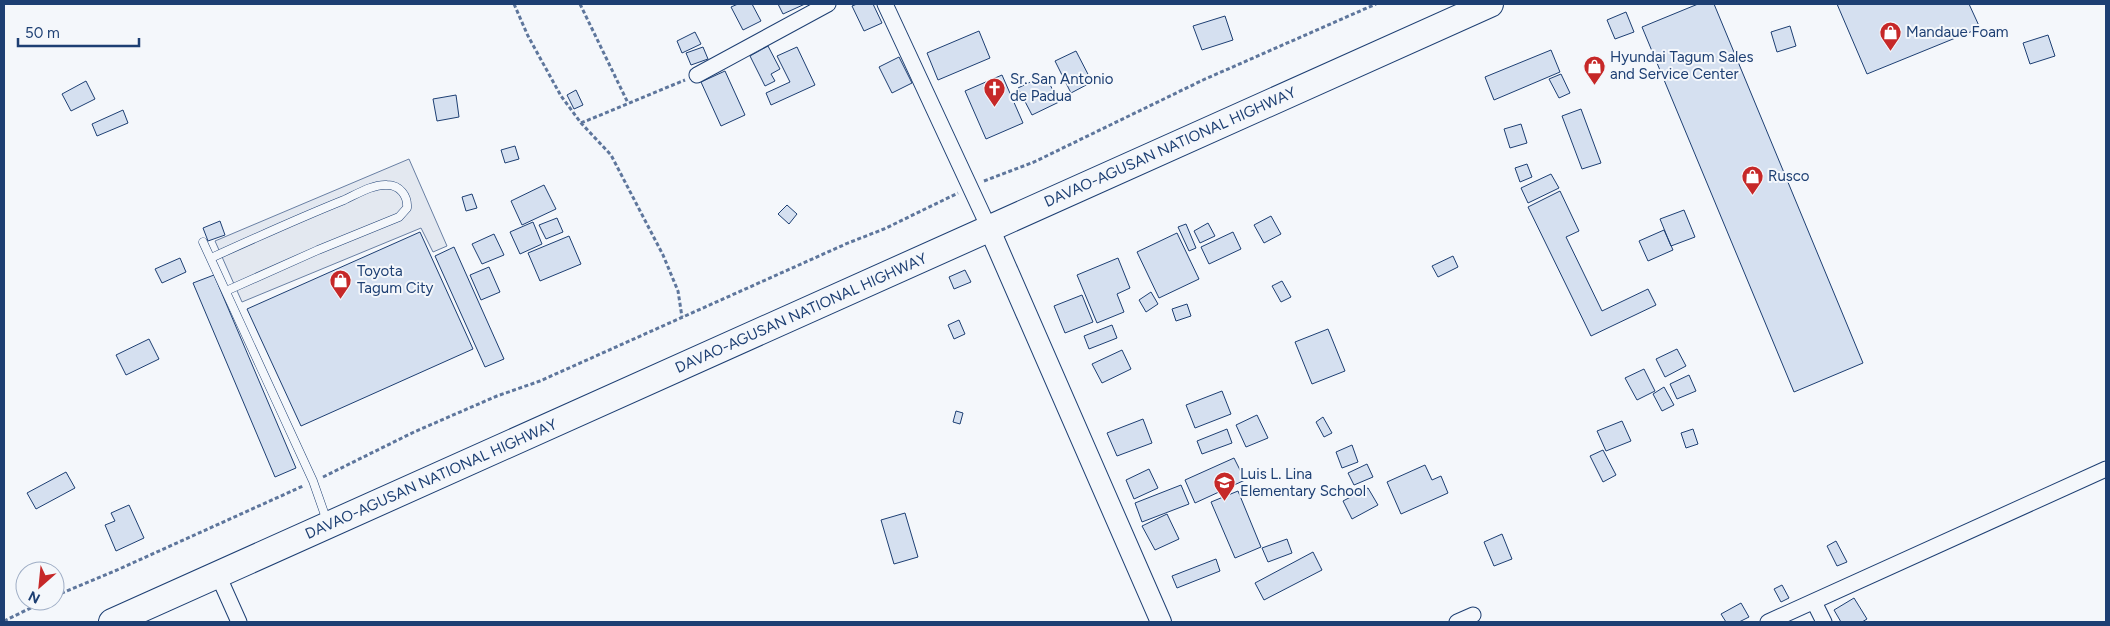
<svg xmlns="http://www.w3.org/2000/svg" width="2110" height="626" font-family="Figtree,sans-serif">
  <rect width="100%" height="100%" fill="#f4f7fb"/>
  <path fill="#e3e8f0" stroke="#687fa3" d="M409 159 447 246 433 252 421 228 242 302 215 241Z"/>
  <path fill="#d5e0f0" stroke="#1d3f73" d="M738 4H752L761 21 743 30 731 7Z
    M778 4H805L783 14Z
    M857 4H873L882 23 864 31 852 6Z
    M1698 4H1714L1863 363 1794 392 1642 27Z
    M1837 4H1969L1980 28 1867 74Z
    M1626 12 1634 32 1615 39 1607 20Z
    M1225 16 1233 40 1202 50 1193 26Z
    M1790 26 1796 46 1777 52 1771 32Z
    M979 31 990 58 938 80 927 53Z
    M695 32 701 44 682 53 677 41Z
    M2048 35 2055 56 2030 64 2023 43Z
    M768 46 780 69 771 74 775 81 765 86 750 56Z
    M703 47 708 59 691 65 686 53Z
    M797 47 815 85 771 105 766 93 790 82 777 56Z
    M1551 50 1560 72 1494 100 1485 77Z
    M1076 51 1092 82 1071 93 1055 61Z
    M899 57 912 83 892 93 879 67Z
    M725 71 745 115 721 126 701 82Z
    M1561 74 1570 93 1559 98 1549 79Z
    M1002 75 1023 123 986 139 965 91Z
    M1045 75 1059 102 1032 115 1018 88Z
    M86 81 95 99 71 111 62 94Z
    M576 90 583 105 574 109 567 95Z
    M456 95 459 117 437 121 433 99Z
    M1581 109 1601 163 1582 169 1562 116Z
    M123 110 128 123 97 136 92 124Z
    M1521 124 1527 143 1510 148 1504 129Z
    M515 146 519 159 505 163 501 150Z
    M1527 164 1532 177 1520 182 1515 168Z
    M1551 174 1559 188 1528 203 1521 188Z
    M544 185 556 209 522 225 511 201Z
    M1560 191 1579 231 1566 237 1602 311 1648 289 1656 305 1591 336 1528 207Z
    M472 194 477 208 466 211 462 197Z
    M787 205 797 214 789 224 778 214Z
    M1684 210 1695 237 1671 246 1660 219Z
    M1271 216 1281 234 1264 243 1254 225Z
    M557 218 563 232 546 239 539 225Z
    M220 221 225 235 208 241 203 228Z
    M533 222 542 244 520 254 510 232Z
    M1208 223 1215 236 1200 243 1194 231Z
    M1186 224 1196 248 1189 251 1178 227Z
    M1664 230 1673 250 1648 261 1639 241Z
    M420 232 473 349 301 426 247 309Z
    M1233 232 1241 249 1209 264 1201 247Z
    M1177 233 1199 279 1159 298 1137 252Z
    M494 234 504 255 482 264 472 244Z
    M569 236 581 264 540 281 528 253Z
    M454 247 504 359 485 367 435 256Z
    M1453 256 1458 267 1438 277 1432 266Z
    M180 258 186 272 162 283 155 269Z
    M1118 258 1130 288 1117 294 1124 312 1097 323 1077 275Z
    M489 267 500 292 481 300 470 275Z
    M965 270 971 282 954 289 949 277Z
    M214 275 296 468 275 477 193 283Z
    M1282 281 1291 297 1281 302 1272 286Z
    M1151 292 1158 304 1146 312 1139 300Z
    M1082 295 1093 322 1065 333 1054 306Z
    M1187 304 1191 316 1176 321 1172 309Z
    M959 320 965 334 954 339 948 325Z
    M1112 325 1117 338 1089 349 1084 336Z
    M1328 329 1345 371 1312 384 1295 342Z
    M149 339 159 359 126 375 116 355Z
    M1677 349 1686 366 1665 377 1656 359Z
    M1122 350 1131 369 1102 383 1092 364Z
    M1644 369 1655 391 1637 400 1625 378Z
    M1689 375 1696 391 1677 399 1670 384Z
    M1664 387 1674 405 1662 411 1653 394Z
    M1222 391 1231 414 1195 428 1186 405Z
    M956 411 963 413 960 424 953 422Z
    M1257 415 1268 438 1246 447 1236 425Z
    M1323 417 1332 433 1324 437 1316 422Z
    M1143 419 1152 443 1117 456 1107 433Z
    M1622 421 1631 441 1606 451 1597 431Z
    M1227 429 1232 443 1202 454 1197 441Z
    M1693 429 1698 444 1686 448 1681 433Z
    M1352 445 1358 462 1342 468 1336 452Z
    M1603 450 1616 475 1603 482 1590 456Z
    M1234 458 1245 480 1195 503 1185 480Z
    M1367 464 1373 477 1354 485 1348 473Z
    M1425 465 1432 480 1441 476 1448 493 1401 514 1387 482Z
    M1149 469 1158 488 1134 499 1126 480Z
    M66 472 75 488 36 509 27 493Z
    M1181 485 1189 504 1142 522 1135 503Z
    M1368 488 1378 505 1352 519 1343 501Z
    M1238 491 1261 547 1235 558 1211 502Z
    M129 505 144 538 116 551 105 525 115 521 111 513Z
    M905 513 918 557 894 564 881 520Z
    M1167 514 1179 539 1155 550 1142 526Z
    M1502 534 1512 559 1494 566 1484 542Z
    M1287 539 1292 553 1268 562 1262 548Z
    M1836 541 1847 562 1837 566 1827 546Z
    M1313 552 1322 570 1264 600 1255 583Z
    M1216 559 1220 571 1177 588 1172 576Z
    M1782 585 1789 598 1781 602 1774 589Z
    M1854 598 1867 619 1862 622H1841L1834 610Z
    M1741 603 1749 617 1739 622H1726L1721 614Z"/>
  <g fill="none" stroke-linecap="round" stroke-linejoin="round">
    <defs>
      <path id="lane" d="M203 242 313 481 327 521
        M211 258C255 238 299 218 344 200 357 194 373 184 387 185 400 185 408 196 407 208L399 217 318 250 226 291"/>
      <path id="street" d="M885 4 989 228
        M697 75 828 4
        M218 575 239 622
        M1814 602 1824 622
        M1457 622 1473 615
        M1768 622 2106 469"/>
      <path id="secondary" d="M989 228 1161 622"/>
      <path id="highway" d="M112 622 1490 4"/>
    </defs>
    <use href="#lane" stroke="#1d3f73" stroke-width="9"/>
    <use href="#street" stroke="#1d3f73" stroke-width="17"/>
    <use href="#secondary" stroke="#1d3f73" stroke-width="22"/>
    <use href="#highway" stroke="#1d3f73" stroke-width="28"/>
    <path stroke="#5e769c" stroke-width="3" stroke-dasharray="4 2.5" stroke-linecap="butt" d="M514 4 528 36 561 96 581 123 611 155 663 255 678 291 682 317
      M580 4 628 103
      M581 123 685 80
      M984 181 1034 162 1203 80 1376 4
      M323 477 414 432 497 396 540 381 848 243 884 229 958 193
      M55 596 117 570 303 486
      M4 621 45 601"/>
    <use href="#lane" stroke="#f4f7fb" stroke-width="8"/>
    <use href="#street" stroke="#f4f7fb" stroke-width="15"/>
    <use href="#secondary" stroke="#f4f7fb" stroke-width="20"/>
    <use href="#highway" stroke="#f4f7fb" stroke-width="26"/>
  </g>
  <defs>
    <symbol id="shop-pin" viewBox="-11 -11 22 30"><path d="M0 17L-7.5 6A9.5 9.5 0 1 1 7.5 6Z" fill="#c62828" stroke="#f4f7fb"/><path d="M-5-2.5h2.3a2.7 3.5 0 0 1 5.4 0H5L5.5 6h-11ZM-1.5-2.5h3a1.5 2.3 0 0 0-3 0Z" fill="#fff"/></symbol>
    <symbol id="church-pin" viewBox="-11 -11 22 30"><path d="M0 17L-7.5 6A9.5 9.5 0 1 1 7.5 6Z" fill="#c62828" stroke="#f4f7fb"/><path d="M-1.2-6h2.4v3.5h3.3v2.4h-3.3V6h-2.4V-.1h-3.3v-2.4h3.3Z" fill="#fff"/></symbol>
    <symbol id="school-pin" viewBox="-11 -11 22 30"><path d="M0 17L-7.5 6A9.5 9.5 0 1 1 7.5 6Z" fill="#c62828" stroke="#f4f7fb"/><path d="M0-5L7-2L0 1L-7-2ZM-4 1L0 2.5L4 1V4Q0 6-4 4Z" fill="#fff"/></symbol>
  </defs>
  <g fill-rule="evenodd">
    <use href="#shop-pin" x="1878" y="20" width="25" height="34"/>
    <use href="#shop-pin" x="1582" y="54" width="25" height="34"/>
    <use href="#church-pin" x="982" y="76" width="25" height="34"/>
    <use href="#shop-pin" x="1740" y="164" width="25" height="34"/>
    <use href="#shop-pin" x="328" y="268" width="25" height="34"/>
    <use href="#school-pin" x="1212" y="470" width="25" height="34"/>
  </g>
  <g text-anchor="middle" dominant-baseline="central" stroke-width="4" stroke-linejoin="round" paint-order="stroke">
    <g font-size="15" fill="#1d3f73" stroke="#f4f7fb" text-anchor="start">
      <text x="1906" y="32">Mandaue Foam</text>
      <text x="1610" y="57">Hyundai Tagum Sales<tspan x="1610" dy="17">and Service Center</tspan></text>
      <text x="1010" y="79">Sr. San Antonio<tspan x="1010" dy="17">de Padua</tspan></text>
      <text x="1768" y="176">Rusco</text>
      <text x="357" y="271">Toyota<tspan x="357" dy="17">Tagum City</tspan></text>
      <text x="1240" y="474">Luis L. Lina<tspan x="1240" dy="17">Elementary School</tspan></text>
    </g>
    <g font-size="15" fill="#1d3f73" stroke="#f4f7fb">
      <text transform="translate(1170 147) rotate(-24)">DAVAO-AGUSAN NATIONAL HIGHWAY</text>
      <text transform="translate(801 313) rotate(-24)">DAVAO-AGUSAN NATIONAL HIGHWAY</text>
      <text transform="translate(431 479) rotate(-24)">DAVAO-AGUSAN NATIONAL HIGHWAY</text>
    </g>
  </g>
  <rect width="2110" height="626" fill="none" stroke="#1d3f73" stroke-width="10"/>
  <g transform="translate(40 586) rotate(207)"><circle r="24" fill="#f4f7fb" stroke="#9eadc5"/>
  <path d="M0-4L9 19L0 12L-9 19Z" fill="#c62828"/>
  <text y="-8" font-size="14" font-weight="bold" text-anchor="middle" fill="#1d3f73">N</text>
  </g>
  <path d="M18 38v8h121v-8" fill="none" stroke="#1d3f73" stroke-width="2.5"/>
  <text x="25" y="38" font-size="15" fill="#1d3f73" stroke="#f4f7fb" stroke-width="4" paint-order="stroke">50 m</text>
</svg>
